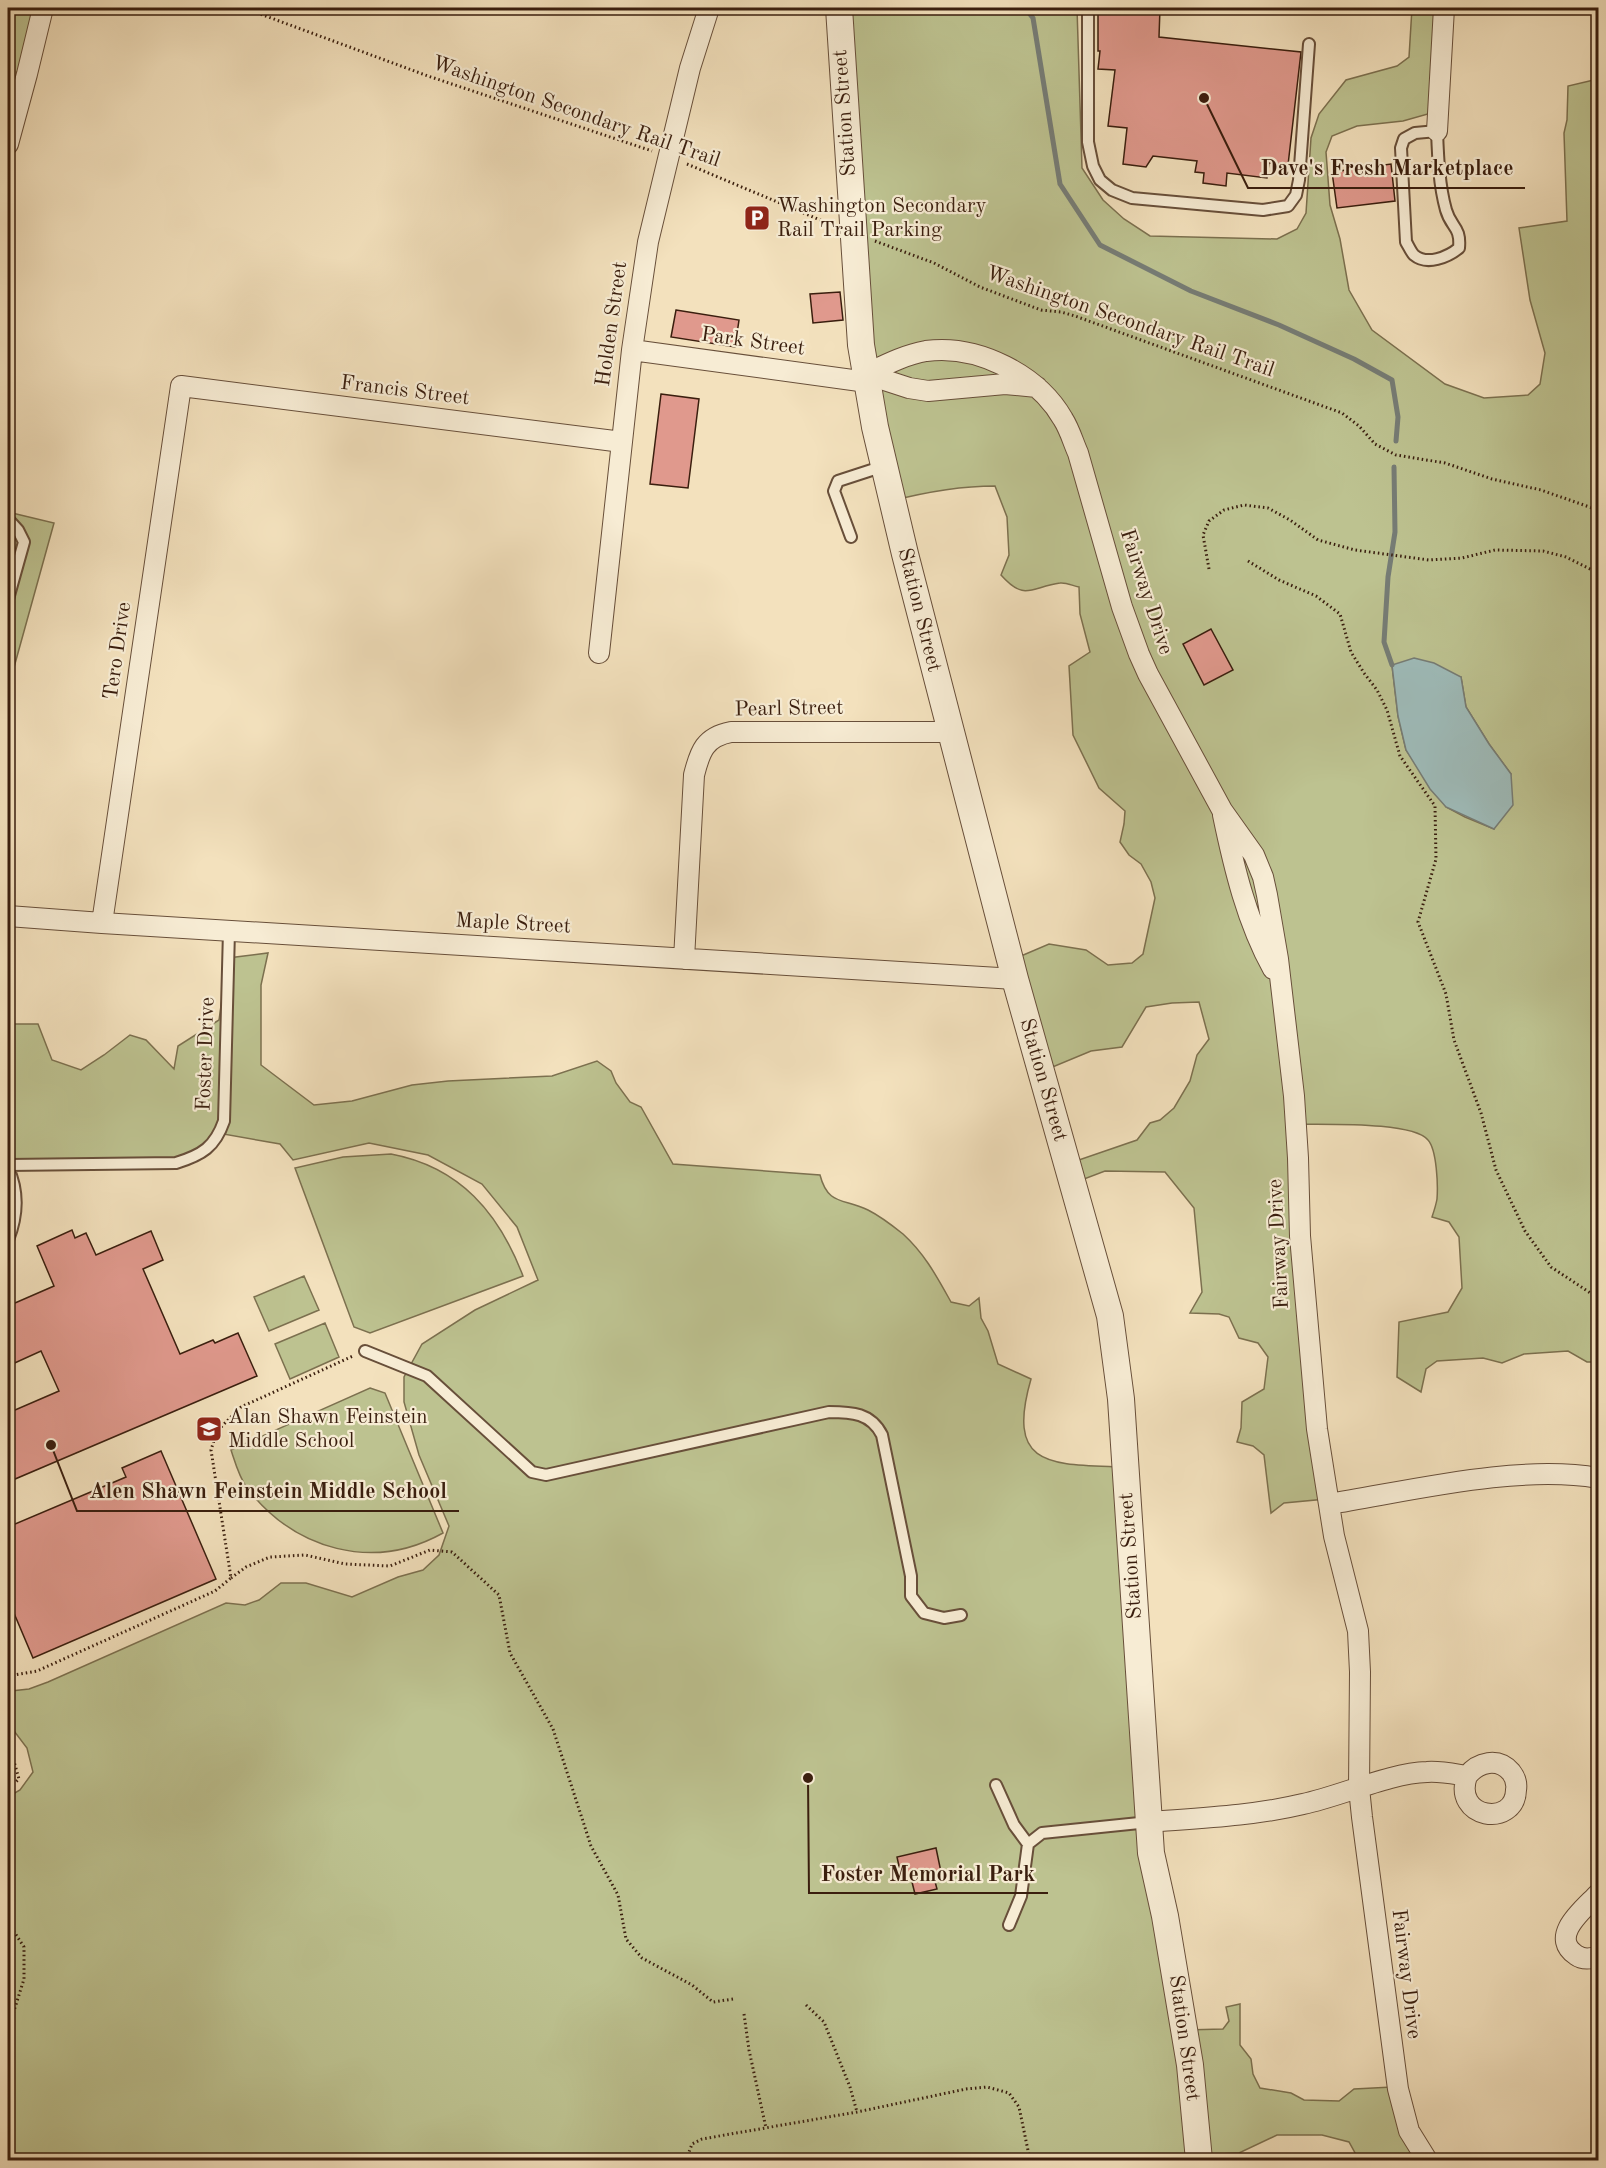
<svg xmlns="http://www.w3.org/2000/svg" width="1606" height="2168" font-family="'Old Standard TT',serif">
  <rect width="100%" height="100%" fill="#f3e1bd"/>
  <filter id="stains"><feTurbulence type="fractalNoise" baseFrequency=".00333" numOctaves="4"/><feColorMatrix values="0 0 0 0 .2 0 0 0 0 .09 0 0 0 0 .02 0 0 0 .5 -.17"/></filter>
  <radialGradient id="worn" r=".72"><stop offset=".6" stop-color="#630" stop-opacity="0"/><stop offset="1" stop-color="#630" stop-opacity=".3"/></radialGradient>
  <path fill="#bdc290" stroke="#7c704f" stroke-width="1.5" fill-rule="evenodd" d="M8 8H43L8 151Z
    M838 8H1077L1082 168 1103 200 1124 219 1150 236 1277 239 1297 229 1306 213 1311 138 1319 114 1346 80 1397 66 1409 57 1412 8H1441L1435 112 1403 121 1357 126 1332 136 1326 152 1330 205 1340 239 1349 290 1372 330 1445 384 1484 398 1528 395 1540 384 1545 353 1530 300 1519 228 1567 221 1564 133 1567 120 1568 86 1598 79V1362H1587L1568 1351 1524 1354 1502 1363 1483 1358 1437 1361 1426 1369 1421 1392 1397 1377 1399 1322 1448 1312 1462 1288 1459 1237 1449 1222 1432 1217C1434 1211 1436 1205 1437 1199 1438 1186 1437 1150 1428 1140 1412 1121 1323 1125 1297 1124L1326 1499 1284 1503 1271 1513 1264 1455 1253 1446 1237 1442 1241 1428 1242 1402 1264 1389 1268 1357 1258 1343 1239 1338 1229 1317 1219 1314 1190 1313 1202 1292 1194 1208 1165 1172 1105 1171 1071 1184 1070 1163 1137 1140 1150 1123 1160 1120 1174 1108 1190 1081 1197 1055 1209 1039 1199 1002 1172 1003 1146 1007 1122 1047 1091 1051 1043 1071 1014 959 1049 944 1086 950 1108 965 1132 963 1143 954 1155 898 1151 882 1141 864 1129 855 1120 842 1124 824 1125 811 1099 788 1073 735 1069 666 1090 652 1080 614 1079 587C1073 586 1066 582 1060 583 1031 587 1025 602 1001 575L1009 555 1007 517 995 486C959 486 926 492 891 501L866 380ZM1392 666 1461 677 1466 707 1489 744 1511 774 1494 829 1465 817 1446 807 1406 750 1398 716Z
    M8 512 54 523 8 689Z
    M268 953 261 985V1065L314 1105 352 1101 412 1085 448 1081 552 1076 597 1061 611 1071 616 1083 630 1102 641 1107 673 1164 820 1175C828 1206 844 1198 868 1210 880 1216 893 1226 903 1234 925 1254 937 1277 951 1302L969 1306 979 1298 981 1318 988 1331 998 1364 1031 1379C1005 1469 1052 1464 1123 1467L1147 1811 1185 2030 1223 2029 1229 2021 1226 2007 1240 2004V2045L1251 2059 1253 2074 1260 2088 1291 2093 1304 2100 1339 2101 1354 2089 1392 2087 1416 2160H1359L1349 2142 1322 2135H1277L1239 2153 1201 2155 1199 2160H8V1797L20 1790 33 1772 27 1748 8 1723V1697L11 1691 29 1689 48 1682 226 1603 245 1605 259 1600 281 1583H306L352 1597 398 1577 423 1570 439 1555 449 1526 419 1455 404 1402V1377L422 1344 475 1310 538 1280 517 1227 482 1184 428 1155 369 1143 293 1160 280 1144 218 1133 208 1145 176 1161 8 1164V1024H38L52 1060 81 1070 104 1055 130 1035 146 1040 174 1069 178 1046 219 1020 228 958Z
    M391 1154C460 1167 499 1213 523 1276L370 1333 354 1327 295 1168 343 1157Z
    M304 1276 319 1310 269 1331 254 1297Z
    M325 1323 339 1357 290 1379 275 1344Z
    M370 1388 385 1393 443 1533C373 1572 295 1550 247 1488 239 1477 235 1462 231 1450Z"/>
  <path fill="#9ebbb9" stroke="#767c75" stroke-width="1.5" d="M1414 658 1434 663 1461 677 1466 707 1489 744 1511 774 1513 805 1494 829 1446 807 1430 789 1406 750 1398 716 1392 665Z"/>
  <g fill="none" stroke-linecap="round" stroke-linejoin="round">
    <path stroke="#767c75" stroke-width="5" d="M1025 8 1033 18 1060 184 1100 245 1191 291 1279 325 1354 359 1392 380 1398 417 1396 441
      M1392 665 1384 642 1388 577 1395 532 1394 467"/>
  </g>
  <path fill="#e0998d" stroke="#3a1e0e" stroke-width="1.5" d="M1098 8H1160L1159 37 1301 52 1288 165 1269 163 1267 178 1227 173 1226 186 1203 183 1204 173 1195 172 1197 161 1153 156 1146 167 1123 164 1127 128 1108 126 1115 70 1098 69 1100 51H1098Z
    M1391 164 1395 201 1337 208 1332 172Z
    M840 292 843 320 813 323 810 294Z
    M676 310 739 320 735 347 671 337Z
    M661 394 699 399 688 488 650 484Z
    M1211 629 1233 670 1204 685 1183 644Z
    M72 1230 75 1238 86 1233 96 1255 151 1231 163 1260 143 1269 180 1354 213 1340 215 1343 238 1333 257 1376 8 1482V1413L59 1391 41 1351 8 1366V1306L54 1286 37 1246Z
    M161 1451 216 1579 33 1658 8 1599V1527L126 1477 122 1468Z
    M936 1848 941 1872 933 1874 937 1889 915 1894 911 1878 902 1880 897 1857Z"/>
  <g fill="none" stroke-linecap="round" stroke-linejoin="round">
    <defs>
      <path id="service" d="M1088 8V142L1093 166 1100 180 1112 190 1132 198 1263 210 1288 206 1296 195 1299 180 1309 44
        M1437 131C1438 157 1439 185 1446 210 1451 228 1461 226 1459 248 1448 257 1427 266 1414 255 1411 252 1408 245 1406 242L1401 148 1404 139 1415 133Z
        M8 519 18 530 24 542 8 599
        M851 537 834 491 838 481 884 466
        M8 1165 176 1163C202 1155 215 1147 224 1121L229 931
        M8 1168C19 1192 18 1215 8 1240
        M365 1351 427 1376 532 1472 546 1475 829 1412C852 1412 871 1413 882 1435L911 1576V1596L924 1613 944 1618 961 1615
        M996 1785 1014 1825 1028 1844
        M1009 1925 1021 1896 1028 1844 1042 1833 1149 1822"/>
      <path id="minor" d="M1437 131 1444 8
        M8 144 27 74 43 8
        M632 350 867 382
        M866 374C885 365 904 355 926 351 978 344 1038 375 1063 419 1070 430 1073 442 1078 453L1122 607 1139 654 1148 674 1222 810 1254 855 1263 877 1267 895 1278 959 1294 1096 1298 1158 1300 1236 1317 1429 1334 1536 1358 1631 1360 1672 1359 1788 1362 1817 1398 2089 1409 2131 1427 2160
        M866 374 909 388 928 391 1005 384 1037 387
        M599 653 632 350 648 242 690 68 709 8
        M1223 815C1234 868 1247 922 1273 969
        M8 916 102 923 1015 979
        M102 923 181 386 622 442
        M684 959 694 775C700 751 705 737 731 732H950
        M1329 1504C1410 1491 1518 1464 1598 1478
        M1149 1822C1201 1818 1253 1816 1303 1804 1341 1796 1390 1773 1427 1772 1441 1771 1454 1774 1467 1776 1452 1819 1515 1828 1516 1790 1517 1784 1515 1777 1511 1772 1498 1757 1478 1762 1467 1776
        M1598 1894C1585 1908 1548 1936 1576 1955 1583 1960 1591 1959 1598 1956"/>
      <path id="tertiary" d="M839 8 861 345 875 427 905 554 1015 979 1110 1316 1121 1399 1151 1853 1165 1916 1190 2065 1199 2160"/>
    </defs>
    <use href="#service" stroke="#684f3a" stroke-width="14"/>
    <use href="#minor" stroke="#684f3a" stroke-width="22"/>
    <use href="#tertiary" stroke="#684f3a" stroke-width="28"/>
    <path stroke="#3a1e0e" stroke-width="3" stroke-dasharray="1.5 3" stroke-linecap="butt" d="M244 8 428 76 652 151
      M687 164 832 225
      M875 241 934 263 980 287 1041 310 1061 312 1075 316 1342 413 1359 426 1375 444 1396 455 1445 463 1492 479 1541 490 1598 510
      M1248 561 1279 580 1316 596 1340 614 1351 652 1364 673 1377 690 1387 710 1400 756 1435 806 1436 859 1418 922 1446 994 1454 1040 1481 1113 1496 1170 1525 1231 1551 1267 1598 1298
      M1209 569 1203 535 1209 521 1224 510 1244 505 1268 508 1290 520 1318 540 1355 550 1429 560 1462 558 1495 550 1543 551 1566 557 1598 573
      M231 1578 246 1567 270 1557 305 1555 345 1564 390 1566 430 1550 452 1552 499 1595 510 1653 553 1729 591 1846 618 1895 626 1939 642 1958 692 1985 713 2002 733 1999
      M8 1676 37 1671 215 1591 231 1578 211 1450 217 1431 241 1407 353 1356
      M8 1747 13 1758 19 1779 8 1789
      M8 1843 10 1848 8 1860
      M8 1883 11 1909 9 1924 24 1947V1979L8 2030
      M806 2005 824 2022 850 2087 857 2112
      M744 2014 749 2050 766 2128
      M686 2160 692 2144 702 2139 857 2112 966 2089 987 2087 1009 2093 1019 2107 1030 2160"/>
    <use href="#service" stroke="#f7ecd4" stroke-width="10"/>
    <use href="#minor" stroke="#f7ecd4" stroke-width="20"/>
    <use href="#tertiary" stroke="#f7ecd4" stroke-width="26"/>
  </g>
  <defs>
    <symbol id="parking-square" viewBox="-11 -11 22 22"><rect x="-9" y="-9" width="18" height="18" rx="4" fill="#8f2418" stroke="#f7ecd4"/><path d="M-3.5-5.5H1a3.5 3.5 0 0 1 0 7H-1V5.5H-3.5ZM-1-3.4V-.6H.8a1.4 1.4 0 0 0 0-2.8Z" fill="#fff"/></symbol>
    <symbol id="school-square" viewBox="-11 -11 22 22"><rect x="-9" y="-9" width="18" height="18" rx="4" fill="#8f2418" stroke="#f7ecd4"/><path d="M0-5L7-2L0 1L-7-2ZM-4 1L0 2.5L4 1V4Q0 6-4 4Z" fill="#fff"/></symbol>
  </defs>
  <g fill-rule="evenodd">
    <use href="#parking-square" x="742" y="203" width="30" height="30"/>
    <use href="#school-square" x="194" y="1414" width="30" height="30"/>
  </g>
  <g text-anchor="middle" dominant-baseline="central" stroke-width="4.5" stroke-linejoin="round" paint-order="stroke">
    <g font-size="21" fill="#3a1e0e" stroke="#f7ecd4">
      <text transform="translate(576 112) rotate(19)">Washington Secondary Rail Trail</text>
      <text transform="translate(845 113) rotate(-94)">Station Street</text>
      <text transform="translate(1130 322) rotate(19)">Washington Secondary Rail Trail</text>
      <text transform="translate(612 324) rotate(-82)">Holden Street</text>
      <text transform="translate(753 342) rotate(8)">Park Street</text>
      <text transform="translate(405 391) rotate(7)">Francis Street</text>
      <text transform="translate(1146 592) rotate(72)">Fairway Drive</text>
      <text transform="translate(919 610) rotate(76)">Station Street</text>
      <text transform="translate(118 651) rotate(-82)">Tero Drive</text>
      <text transform="translate(789 709) rotate(-1)">Pearl Street</text>
      <text transform="translate(513 924) rotate(3)">Maple Street</text>
      <text transform="translate(206 1054) rotate(-88)">Foster Drive</text>
      <text transform="translate(1043 1080) rotate(74)">Station Street</text>
      <text transform="translate(1279 1244) rotate(-93)">Fairway Drive</text>
      <text transform="translate(1131 1556) rotate(-94)">Station Street</text>
      <text transform="translate(1406 1974) rotate(83)">Fairway Drive</text>
      <text transform="translate(1184 2038) rotate(82)">Station Street</text>
    </g>
    <g font-size="21" fill="#3a1e0e" stroke="#f7ecd4" text-anchor="start">
      <text x="777" y="206">Washington Secondary<tspan x="777" dy="24">Rail Trail Parking</tspan></text>
      <text x="228" y="1417">Alan Shawn Feinstein<tspan x="228" dy="24">Middle School</tspan></text>
    </g>
  </g>
  <path fill="none" stroke="#3a1e0e" stroke-width="2" d="M1204 98L1248 188H1525M51 1445L77 1511H459M808 1778L809 1893H1048"/>
  <g fill="#3a1e0e" stroke="#f7ecd4" stroke-width="2">
    <circle cx="1204" cy="98" r="6"/>
    <circle cx="51" cy="1445" r="6"/>
    <circle cx="808" cy="1778" r="6"/>
  </g>
  <g font-size="22" text-anchor="middle" font-weight="bold" fill="#3a1e0e" stroke="#f7ecd4" stroke-width="4.5" stroke-linejoin="round" paint-order="stroke">
    <text x="1387" y="175">Dave's Fresh Marketplace</text>
    <text x="268" y="1498">Alen Shawn Feinstein Middle School</text>
    <text x="928" y="1881">Foster Memorial Park</text>
  </g>
  <rect width="1606" height="2168" fill="none" stroke="#f3e1bd" stroke-width="30"/>
  <rect x="9" y="9" width="1588" height="2150" fill="none" stroke="#3a1e0e" stroke-width="3"/>
  <rect x="15" y="15" width="1576" height="2138" fill="none" stroke="#3a1e0e" stroke-width="1.5"/>
  <rect width="100%" height="100%" filter="url(#stains)"/>
  <rect width="100%" height="100%" fill="url(#worn)"/>
</svg>
